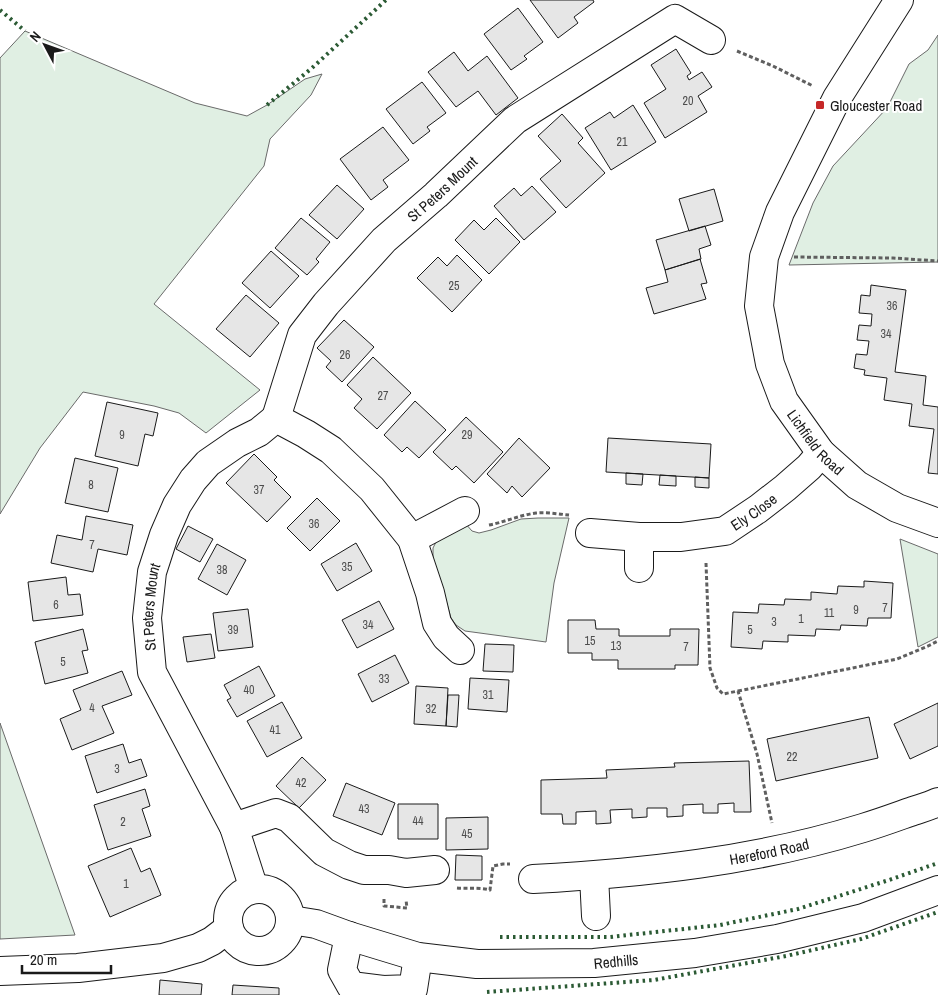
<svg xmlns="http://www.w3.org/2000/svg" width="938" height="995" font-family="'Archivo Narrow',sans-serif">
  <rect width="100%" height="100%" fill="#fff"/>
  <path fill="#e0efe3" stroke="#6a6a6a" d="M25 31 195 103 247 116 267 105 305 79 322 74 311 95 270 139 264 166 154 304 260 390 206 433 179 413 154 406 83 392 40 448 0 514V58Z
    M938 35V262L789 265 813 203 833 166 887 108 909 64 928 50Z
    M538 518H569L554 583 546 642 465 631 456 625 451 618 441 583 433 563V548L436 542 440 538 465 523 472 531 479 533 491 530 521 519Z
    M900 539 938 554V637L918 647Z
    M0 723 75 935 0 939Z"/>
  <path fill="#e6e6e6" stroke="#1a1a1a" d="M530 0H593L594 2 574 17 578 23 558 38Z
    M518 8 543 42 524 56 527 59 511 70 484 34Z
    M676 49 691 73 687 76 689 80 702 72 712 87 698 96 707 112 665 138 644 103 666 89 651 65Z
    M454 52 468 71 487 56 518 98 496 115 478 91 456 107 428 72Z
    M422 82 446 113 427 127 430 131 413 144 386 109Z
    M633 105 656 142 611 170 585 128 610 112 614 118Z
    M562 114 583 138 578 143 605 173 566 208 540 179 561 161 538 136Z
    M383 127 409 160 383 180 388 187 371 200 340 159Z
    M337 185 364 209 337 239 309 215Z
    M532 186 556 212 524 240 494 206 514 188 521 196Z
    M714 189 723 221 689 231 679 199Z
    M301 218 330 242 316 259 319 262 307 275 275 248Z
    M496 218 520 242 489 274 455 240 474 220 484 230Z
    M705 226 711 245 699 249 701 259 665 270 656 240Z
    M271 251 299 276 270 308 242 283Z
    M457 255 482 280 452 312 417 278 438 257 447 266Z
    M700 259 707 283 701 284 706 299 654 314 646 288 668 282 665 270Z
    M871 285 906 290 895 372 926 376 923 405 938 407V474L928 473 934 429 909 426 912 404 884 400 887 378 864 375 865 370 854 368 856 354 867 355 869 341 857 340 859 325 871 326 872 314 859 313 861 295 870 296Z
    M246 295 279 323 250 357 216 329Z
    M344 320 374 347 342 382 326 367 331 361 317 348Z
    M373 357 411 393 377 429 354 408 362 399 347 385Z
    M415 401 446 430 419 458 407 447 402 452 384 435Z
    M107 402 158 413 153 436 145 434 138 466 95 456Z
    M466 417 503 452 474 483 456 466 452 470 433 452Z
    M519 438 550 468 522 497 512 486 507 493 487 474Z
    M608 438 711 444 709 478 606 472Z
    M254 454 277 477 274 480 291 497 267 522 226 483Z
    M75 458 118 468 108 512 65 503Z
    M626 473 643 474 642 485 626 484Z
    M660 475 676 476V486L659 485Z
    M695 477 709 478V488L695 487Z
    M317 498 340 521 310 551 287 528Z
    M86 516 133 525 127 555 98 549 93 572 51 563 57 535 82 540Z
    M188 526 213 539 200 562 176 549Z
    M356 543 372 571 337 591 321 564Z
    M217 544 246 560 227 595 198 579Z
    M66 577 68 595 80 594 83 615 33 621 28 582Z
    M864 581 893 583 891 618H868L867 626 841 625 840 630 816 629 815 636 788 635V642L763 641 762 649 731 647 733 612 758 613 759 604 784 605 785 599 811 600V592L837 594 838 586 864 587Z
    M379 601 394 629 357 648 342 620Z
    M248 609 253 647 218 651 213 613Z
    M568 620H595L596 629H619V636H670V629H699L698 665H675V669H618V660H592V653H568Z
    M83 629 88 650 82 651 88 673 45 684 35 642Z
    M211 634 215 658 187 662 183 637Z
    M485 644 514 645 513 672 483 671Z
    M395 655 409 683 372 702 358 674Z
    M259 666 275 696 237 717 227 700 231 698 224 685Z
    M122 671 132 695 102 706 114 733 72 750 60 719 81 710 73 690Z
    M470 678 509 680 507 712 468 709Z
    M416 686 448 688 446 726 414 724Z
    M448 695H459L457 727 446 726Z
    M282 702 302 738 267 757 247 721Z
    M938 703V746L910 759 894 724Z
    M869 717 878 758 776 781 767 739Z
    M123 744 129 763 141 759 147 776 97 793 85 756Z
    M302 757 326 780 299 808 276 786Z
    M749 761 751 812H734V803L718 804V813H703V804L683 805V816L667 817V808H647V817L632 818V809L610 810 611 823 596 824V811L576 812V824H563L562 814H541V780L607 778 606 770 675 767 674 763Z
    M346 783 395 803 382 835 333 816Z
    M145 789 150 806 142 809 151 836 108 850 94 805Z
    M398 804H438V839H398Z
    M488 817V849L446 850V818Z
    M131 848 141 872 150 868 161 895 110 917 88 866Z
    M456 855 482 856V880H455Z
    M160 980 202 984 201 995H159Z
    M233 985 279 988V995H232Z"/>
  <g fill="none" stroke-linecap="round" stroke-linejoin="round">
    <defs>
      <g id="minor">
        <path id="s1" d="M899 0 837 98 780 212 764 257 759 306 770 364 784 401 821 453 857 485 897 508 938 523"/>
        <path id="s2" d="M276 418 302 335 326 304 384 240 436 195 515 120 675 19 711 40"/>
        <path id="s3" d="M590 533 639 537H681L725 531 758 509 785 488 809 467 821 453"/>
        <path d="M639 537V568"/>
        <path d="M412 539 465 511"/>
        <path d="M234 827 276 813 289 818 324 852 349 865 364 870H389L406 873 435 870"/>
        <path d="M594 876 596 916"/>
        <path id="s4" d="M533 879C644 873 756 861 863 828 880 823 896 817 913 811 922 808 930 806 938 802"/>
        <path id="s5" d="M254 889 234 827 152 672 147 618 152 572 164 535 177 505 193 480 208 463 237 443 259 432 276 418 306 434 331 450 372 489 412 539 430 593 437 623 446 637 460 650"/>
        <circle cx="259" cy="920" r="31"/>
        <path id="s6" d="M291 920 316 924 349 936 418 957 477 964 594 963 695 953 777 939 863 918 938 890"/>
        <path d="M349 936 342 970 351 986 383 990 413 989 418 957"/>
        <path d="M0 971 78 968 163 958 198 948 212 941 229 928"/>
      </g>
    </defs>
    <use href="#minor" stroke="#1a1a1a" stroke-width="30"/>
    <path stroke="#5f5f5f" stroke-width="3" stroke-dasharray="4 2.5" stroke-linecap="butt" d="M737 51 773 66 813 86
      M794 257 893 258 938 261
      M489 525C505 522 520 515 536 513 547 512 558 514 569 515
      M706 563 710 668 717 688 723 694 738 691 757 754 772 823
      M738 691 897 659 928 646 938 641
      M457 888C468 889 479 887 490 890L493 866 503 864H510
      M384 899V906L407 908 406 900"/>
    <use href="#minor" stroke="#fff" stroke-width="28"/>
    <path stroke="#2b5a34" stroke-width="4" stroke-dasharray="2.5 4" stroke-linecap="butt" d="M0 10 25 31
      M267 105 312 68 386 0
      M500 937H610L720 925 798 909 889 880 938 863
      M487 992 654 980 786 956 861 939 938 912"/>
  </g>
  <rect fill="#c62828" stroke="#fff" stroke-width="2" x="815" y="100" width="10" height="10" rx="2.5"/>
  <g text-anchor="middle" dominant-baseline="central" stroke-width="4" stroke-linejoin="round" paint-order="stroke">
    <g font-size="12" fill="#4d4d4d">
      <text x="688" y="101">20</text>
      <text x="622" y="142">21</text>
      <text x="454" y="286">25</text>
      <text x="892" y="306">36</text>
      <text x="886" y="334">34</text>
      <text x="345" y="355">26</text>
      <text x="383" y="396">27</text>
      <text x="122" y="435">9</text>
      <text x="467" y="435">29</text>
      <text x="91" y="485">8</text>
      <text x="259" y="490">37</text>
      <text x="314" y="524">36</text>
      <text x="92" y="545">7</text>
      <text x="347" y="567">35</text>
      <text x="222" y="570">38</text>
      <text x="56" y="605">6</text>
      <text x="885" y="608">7</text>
      <text x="856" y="610">9</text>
      <text x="829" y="613">11</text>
      <text x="801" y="619">1</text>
      <text x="774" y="622">3</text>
      <text x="368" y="625">34</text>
      <text x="233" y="630">39</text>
      <text x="750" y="630">5</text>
      <text x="590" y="641">15</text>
      <text x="616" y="646">13</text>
      <text x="686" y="647">7</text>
      <text x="63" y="662">5</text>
      <text x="384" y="679">33</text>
      <text x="249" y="690">40</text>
      <text x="488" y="695">31</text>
      <text x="92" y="708">4</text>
      <text x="431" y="709">32</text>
      <text x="275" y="730">41</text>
      <text x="792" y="757">22</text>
      <text x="117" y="769">3</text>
      <text x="301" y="783">42</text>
      <text x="364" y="809">43</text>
      <text x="418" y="821">44</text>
      <text x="123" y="822">2</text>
      <text x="467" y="834">45</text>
      <text x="126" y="884">1</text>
    </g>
    <g font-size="15" fill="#1a1a1a" stroke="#fff" text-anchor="start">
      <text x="830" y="105">Gloucester Road</text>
    </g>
    <g font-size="15" fill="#1a1a1a" stroke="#fff">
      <text stroke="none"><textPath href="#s2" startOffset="290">St Peters Mount</textPath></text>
      <text stroke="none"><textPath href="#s1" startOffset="491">Lichfield Road</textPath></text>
      <text stroke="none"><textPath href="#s3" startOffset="170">Ely Close</textPath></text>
      <text stroke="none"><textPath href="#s5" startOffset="306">St Peters Mount</textPath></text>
      <text stroke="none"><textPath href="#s4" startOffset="238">Hereford Road</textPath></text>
      <text stroke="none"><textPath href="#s6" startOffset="331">Redhills</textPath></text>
    </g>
  </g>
  <g transform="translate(45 45) rotate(311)" stroke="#ffffff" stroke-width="4" paint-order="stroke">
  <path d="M0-4L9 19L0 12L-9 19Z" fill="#1a1a1a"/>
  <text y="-8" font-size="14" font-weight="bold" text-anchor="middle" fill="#1a1a1a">N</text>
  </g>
  <path d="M22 965v8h89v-8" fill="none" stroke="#1a1a1a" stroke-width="2.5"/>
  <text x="30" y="965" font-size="15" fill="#1a1a1a" stroke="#ffffff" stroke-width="4" paint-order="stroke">20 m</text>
</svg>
